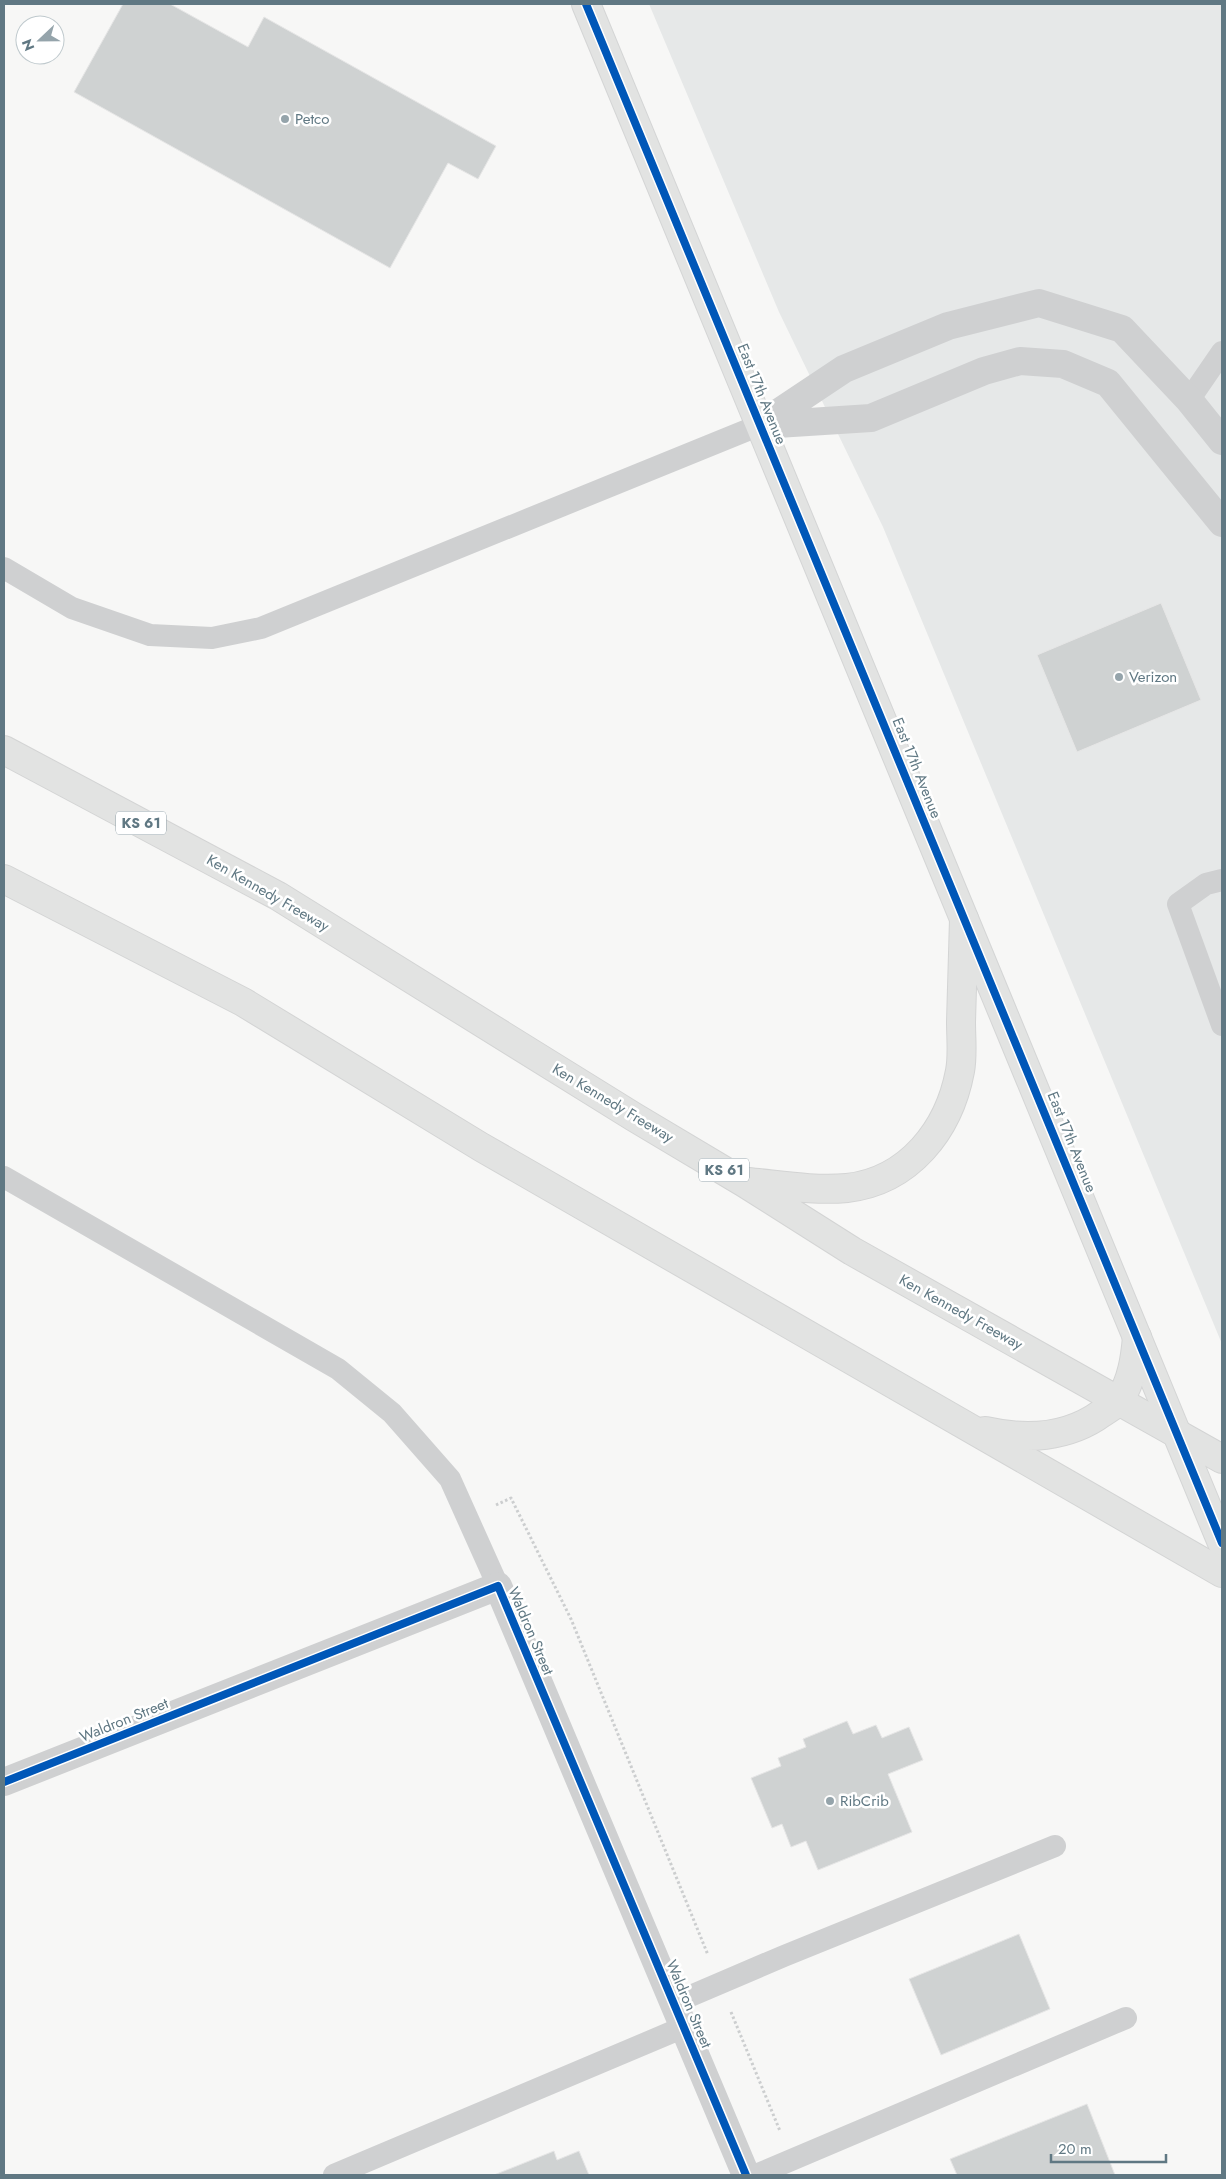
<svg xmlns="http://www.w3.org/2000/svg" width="1226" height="2179" font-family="Jost,sans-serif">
  <rect width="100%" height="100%" fill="#f7f7f6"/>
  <path fill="#e6e8e8" d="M649 4H1222V1344L883 527 779 312Z"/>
  <path fill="#cfd2d2" stroke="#e6e6e6" d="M123 4H170L248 47 264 17 496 146 478 179 448 163 390 268 74 92Z
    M1161 603 1201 700 1077 752 1037 655Z
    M847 1721 853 1734 876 1725 882 1738 909 1727 923 1760 888 1774 912 1832 818 1870 806 1841 791 1847 782 1824 772 1828 751 1778 781 1766 778 1758 806 1747 803 1739Z
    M1019 1934 1050 2009 941 2055 909 1979Z
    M1087 2104 1115 2175H957L950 2159Z
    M554 2151 557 2160 579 2151 589 2175H494Z"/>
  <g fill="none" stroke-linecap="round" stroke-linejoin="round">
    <defs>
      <path id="secondary" d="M586 4 1222 1543"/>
      <path id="highway" d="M4 750 278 896 634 1117 743 1182 852 1251 1222 1459
        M4 879 243 1002 481 1147 1222 1573
        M748 1182C780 1185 814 1191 847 1188 909 1181 949 1130 960 1071 963 1056 961 1038 961 1022 962 988 963 953 964 919
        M985 1431C1025 1440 1068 1438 1102 1413 1108 1409 1116 1405 1120 1399 1132 1380 1135 1359 1137 1337"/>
    </defs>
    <use href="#secondary" stroke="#d4d5d5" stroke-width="30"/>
    <use href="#highway" stroke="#d3d4d4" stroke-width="30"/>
    <path stroke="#cccecf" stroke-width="3" stroke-dasharray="2.5 2.5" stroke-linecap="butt" d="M496 1505 511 1498 571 1619 708 1955
      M731 2012 780 2131"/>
    <path stroke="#cfd0d1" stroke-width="22" d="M1189 400 1222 352
      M4 568 72 608 150 635 212 638 261 628 760 425
      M1222 880 1206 884 1178 904 1222 1025
      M4 1177 338 1369 392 1413 450 1479 498 1586
      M674 2003 784 1956 1055 1846
      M334 2175 684 2027
      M756 2175 1126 2018"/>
    <path stroke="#cfd0d1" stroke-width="28" d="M760 425 844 369 948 326 1039 303 1122 329 1189 400 1222 441
      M761 425 871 418 984 371 1020 361 1063 364 1108 383 1222 523
      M4 1782 498 1586 746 2175"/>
    <use href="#secondary" stroke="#e2e3e2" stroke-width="28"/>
    <use href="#highway" stroke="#e2e3e2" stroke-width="28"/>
    <defs>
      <path id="cycleway" d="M586 4 1222 1543
        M4 1782 498 1586 746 2175"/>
    </defs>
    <use href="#cycleway" stroke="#fff" stroke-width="11"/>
    <use href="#cycleway" stroke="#0057b8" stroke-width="8"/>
  </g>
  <g fill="#95a4ab" stroke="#fff" stroke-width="2">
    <circle cx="285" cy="119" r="5"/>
    <circle cx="1119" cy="677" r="5"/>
    <circle cx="830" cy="1801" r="5"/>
  </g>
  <g text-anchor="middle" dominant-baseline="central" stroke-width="5" stroke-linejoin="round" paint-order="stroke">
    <g fill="#fff" stroke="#90a0a8" stroke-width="1">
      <rect x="116" y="811.5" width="50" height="23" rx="4"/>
      <rect x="699" y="1158.5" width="50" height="23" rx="4"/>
    </g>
    <g font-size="14" font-weight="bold" fill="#607883">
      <text x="141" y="823">KS 61</text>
      <text x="724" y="1170">KS 61</text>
    </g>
    <g font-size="15" fill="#607883" stroke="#fff" text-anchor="start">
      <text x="295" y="119">Petco</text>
      <text x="1129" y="677">Verizon</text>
      <text x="840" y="1801">RibCrib</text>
    </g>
    <g font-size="15" fill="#607883" stroke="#fff">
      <text transform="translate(762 394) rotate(68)">East 17th Avenue</text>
      <text transform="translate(917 768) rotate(68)">East 17th Avenue</text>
      <text transform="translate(268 893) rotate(30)">Ken Kennedy Freeway</text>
      <text transform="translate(613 1103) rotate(31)">Ken Kennedy Freeway</text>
      <text transform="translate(1072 1142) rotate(68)">East 17th Avenue</text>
      <text transform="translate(961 1312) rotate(29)">Ken Kennedy Freeway</text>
      <text transform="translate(531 1631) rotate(67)">Waldron Street</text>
      <text transform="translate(124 1720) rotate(-22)">Waldron Street</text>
      <text transform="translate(689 2004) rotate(67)">Waldron Street</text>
    </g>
  </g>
  <rect width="1226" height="2179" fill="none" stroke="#607883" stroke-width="10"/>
  <g transform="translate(40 40) rotate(248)"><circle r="24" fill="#ffffff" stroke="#bfc9cd"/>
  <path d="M0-4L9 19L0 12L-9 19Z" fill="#95a4ab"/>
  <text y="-8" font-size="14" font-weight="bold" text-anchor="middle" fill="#607883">N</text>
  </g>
  <path d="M1051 2154v8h115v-8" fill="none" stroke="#607883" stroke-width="2.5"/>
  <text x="1058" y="2154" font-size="15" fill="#607883" stroke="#ffffff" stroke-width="4" paint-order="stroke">20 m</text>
</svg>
